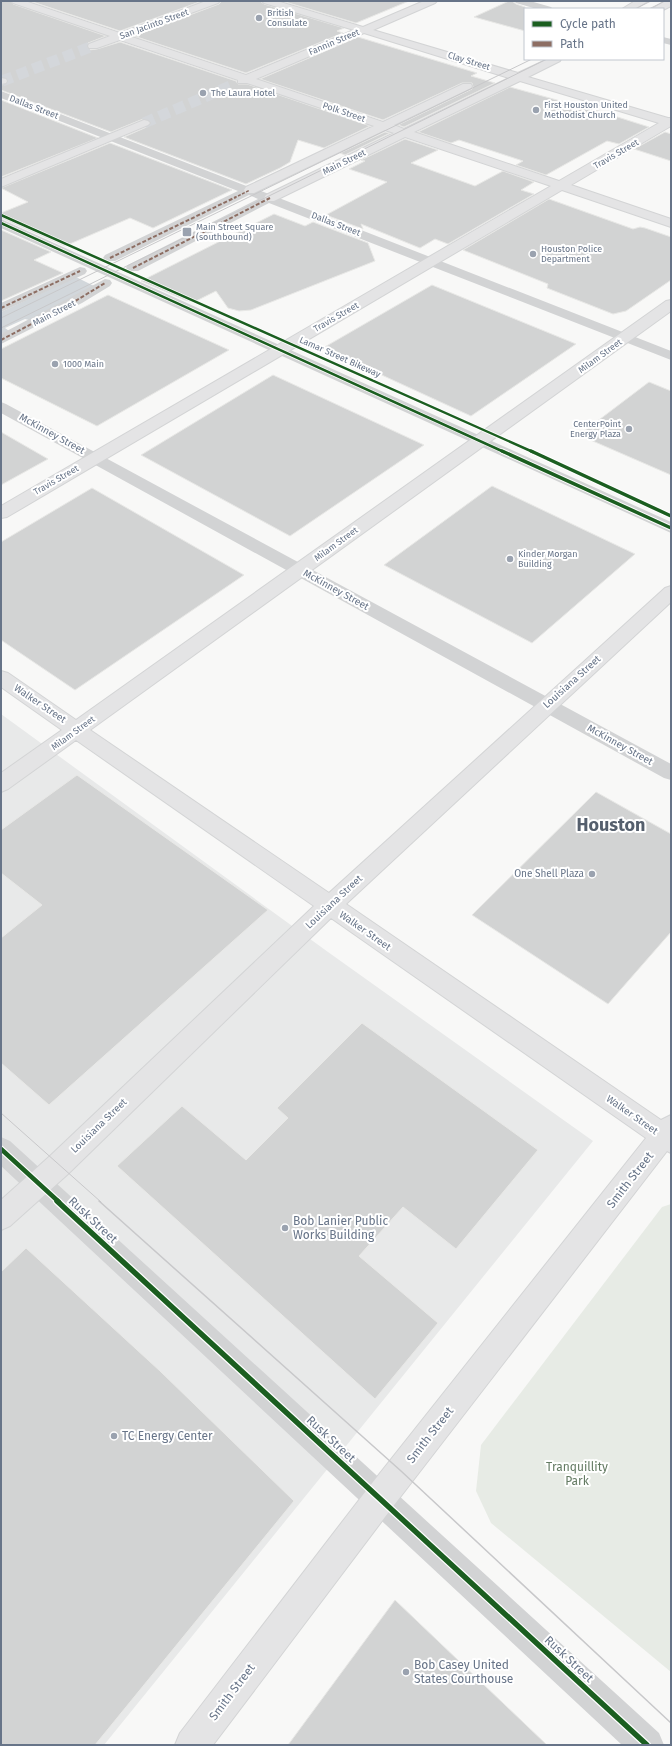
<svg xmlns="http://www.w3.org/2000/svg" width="672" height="1746" font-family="'Fira Sans',sans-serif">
  <rect width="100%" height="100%" fill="#f8f8f7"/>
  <path fill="#e8e9e9" d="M1 714 328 952 593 1141 104 1745H1Z"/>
  <path fill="#e7ebe5" d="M671 1204V1672L491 1523 476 1491 481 1445 662 1207Z"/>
  <path fill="#d2d7db" d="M76 277 94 286 29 320 25 319 5 328 9 331 1 334V312Z"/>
  <path fill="#d2d3d3" stroke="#e8e8e6" d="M1 1H10L13 4 106 36 88 43 87 47 89 50 97 49 120 42 236 81 238 84H247L370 126 324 148 298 140 290 162 280 168 246 184 124 137 149 126 152 123 148 120 143 119 111 132 1 90V85L6 84 8 82 6 78 1 77Z
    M30 1H202L120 31Z
    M222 1H260L264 4 344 28 337 31 343 33 246 73 134 36 219 4Z
    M282 1H409L356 23Z
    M509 1H512L516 4 525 7V31L474 17Z
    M358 37 477 73 471 76 495 83 404 127 398 125 472 89 473 87 472 83H462L383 120 260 79Z
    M510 87 564 102 567 101 649 127 619 144 607 141 546 175 516 165 523 161 459 140 451 143 418 132Z
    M1 100 98 138 1 177Z
    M385 132 390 133 345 155 340 153Z
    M665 132 671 134V161L634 149Z
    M405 139 438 150 411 163 475 186 503 171 534 182 521 190 534 194 448 244 435 239 420 248 361 224 363 229 326 215 387 182 349 169 365 161 361 160Z
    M110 143 232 190 153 228 130 218 65 246 1 218V213L28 202 1 188Z
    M549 199 633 229 640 227 645 228 671 237V280L626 311 613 314 547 288 548 284 463 250Z
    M274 214 305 226 313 222 368 243 375 261 251 310 239 311 228 308 216 291 194 302 185 300 141 281Z
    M1 230 51 252 34 260 63 273 1 301Z
    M432 285 576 344 471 416 323 348Z
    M108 295 229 350 97 426 1 378V349Z
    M273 375 424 445 290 536 141 455Z
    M649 382 671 391V475L579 435Z
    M1 432 48 459 1 485Z
    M492 486 635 554 532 643 384 565Z
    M92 488 244 575 75 690 1 640V542Z
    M77 775 268 910 49 1105 1 1063V938L42 905 1 873V830Z
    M596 792 671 834V932L608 1004 472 915Z
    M362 1023 538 1150 456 1249 403 1207 359 1256 438 1323 375 1399 117 1166 182 1106 246 1160 288 1118 277 1108Z
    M26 1248 160 1371 294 1501 95 1745H1V1272Z
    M395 1600 547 1745H288Z"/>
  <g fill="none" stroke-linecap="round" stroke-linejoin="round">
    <path stroke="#d4d7db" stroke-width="11" stroke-dasharray="11 5.5" stroke-linecap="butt" d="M2 81 93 46
      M144 123 235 84"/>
    <defs>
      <path id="major" d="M11 1H25L120 33 206 1H220L218 3 129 36 246 75 354 30 264 3 262 1H277L363 27 424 1H437L435 3 373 30 518 73 548 59H561L560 61 528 77 668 118H671V126L571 185 671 219V227L562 190 7 517 1 518V506L551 186 405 137 274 201H266L264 198 266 195 394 133 385 130 254 193H246L244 190 246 187 374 126 247 83H238V80L120 40 97 48H89L88 46 89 44 110 36 13 3ZM364 33 509 78 404 129 394 125 471 88 472 86 471 84H463L383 122 256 79ZM520 81 659 123 559 181 414 132Z
        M635 1H648L635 9H622Z
        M665 1H671V6L663 10 652 9Z
        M1 78 6 79 7 81 6 83 1 84Z
        M144 120 148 121 150 123 148 125 1 187V179Z
        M671 300V311L90 730 329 893 665 588 671 586V602L346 904 661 1120 671 1115V1153L667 1151 391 1509 213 1745H175L180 1733 369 1487 646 1138 331 918 68 1174 10 1226 1 1230V1200L50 1156 314 906 76 740 8 789 1 792V773L62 730 1 687V671L8 673 76 720 666 301Z"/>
    </defs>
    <use href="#major" stroke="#d3d4d5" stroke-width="2"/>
    <path fill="#d2d3d4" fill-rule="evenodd" d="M514 1H530L551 7 553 9H537L516 3Z
      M663 37 671 39V45L663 43Z
      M1 91 249 187H254L256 189 671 351V360L269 203 138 271H128L126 268 128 265 258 199 249 195 115 261H105L103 258 105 255 238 191 1 98Z
      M1 219 671 522V533L1 228Z
      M80 267 85 268 87 271 85 274 1 312V303Z
      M105 279 110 280 112 283 110 286 82 303 1 344V334Z
      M1 402 6 404 671 764V780L664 778 1 413Z
      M1 1137 10 1141 659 1733 664 1745H622L1 1166Z"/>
    <use href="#major" fill="#e4e4e5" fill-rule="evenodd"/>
    <path stroke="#c8c8ca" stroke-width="1" d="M635 9 651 1
      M649 9 665 1
      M1 318 532 59
      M1 328 547 59
      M1 1113 101 1202"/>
    <path stroke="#c8c8ca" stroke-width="1.5" d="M99 1201 401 1471 671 1723"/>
    <path stroke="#8d6e63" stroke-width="1.5" stroke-dasharray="3 1.5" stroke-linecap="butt" d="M234 198 250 190"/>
    <path stroke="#8d6e63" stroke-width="2" stroke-dasharray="4 2" stroke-linecap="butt" d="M110 258 236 197
      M133 268 270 198
      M1 308 80 271
      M1 340 77 300 105 283"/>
    <defs>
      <path id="cycleway-far3" d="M1 215 533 452
        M1 223 504 452"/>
      <path id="cycleway-far2" d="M502 451 671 528
        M531 451 671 516"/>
      <path id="cycleway-far1" d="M1 1149 59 1202"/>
      <path id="cycleway" d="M57 1201 647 1745"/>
    </defs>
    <use href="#cycleway-far3" stroke="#fff" stroke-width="4"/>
    <use href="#cycleway-far2" stroke="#fff" stroke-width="5.5"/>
    <use href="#cycleway-far1" stroke="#fff" stroke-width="7"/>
    <use href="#cycleway" stroke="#fff" stroke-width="8"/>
    <use href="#cycleway-far3" stroke="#1b5e20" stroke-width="2.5"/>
    <use href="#cycleway-far2" stroke="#1b5e20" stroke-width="3.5"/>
    <use href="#cycleway-far1" stroke="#1b5e20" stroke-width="4.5"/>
    <use href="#cycleway" stroke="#1b5e20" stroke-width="5.5"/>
  </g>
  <g fill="#9aa2af" stroke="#fff" stroke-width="1.5">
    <circle cx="259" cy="18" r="4"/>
    <circle cx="203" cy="93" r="4"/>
    <circle cx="536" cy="110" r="4"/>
    <rect x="182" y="227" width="10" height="10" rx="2"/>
    <circle cx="533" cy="254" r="4"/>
    <circle cx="55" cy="364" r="4"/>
    <circle cx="629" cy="429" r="4"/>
    <circle cx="510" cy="559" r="4"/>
    <circle cx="592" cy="874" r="4"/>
    <circle cx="285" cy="1228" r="4"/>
    <circle cx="114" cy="1436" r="4"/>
    <circle cx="406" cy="1672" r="4"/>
  </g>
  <g text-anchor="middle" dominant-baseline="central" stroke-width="4" stroke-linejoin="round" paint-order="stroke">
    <g font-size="9" fill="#677488" stroke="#fff" text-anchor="start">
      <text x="267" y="13">British<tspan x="267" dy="10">Consulate</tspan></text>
      <text x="211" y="93">The Laura Hotel</text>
      <text x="544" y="105">First Houston United<tspan x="544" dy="10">Methodist Church</tspan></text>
      <text x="196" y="227">Main Street Square<tspan x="196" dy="10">(southbound)</tspan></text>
      <text x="541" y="249">Houston Police<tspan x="541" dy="10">Department</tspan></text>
      <text x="63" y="364">1000 Main</text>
      <text x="621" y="424" text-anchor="end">CenterPoint<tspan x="621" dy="10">Energy Plaza</tspan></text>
      <text x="518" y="554">Kinder Morgan<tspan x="518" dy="10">Building</tspan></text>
    </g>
    <g font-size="9" fill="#677488" stroke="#fff">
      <text transform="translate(154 24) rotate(-20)">San Jacinto Street</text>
      <text transform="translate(334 42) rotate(-23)">Fannin Street</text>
      <text transform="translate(469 61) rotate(17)">Clay Street</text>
      <text transform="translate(34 107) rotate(21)">Dallas Street</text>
      <text transform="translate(344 112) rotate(19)">Polk Street</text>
      <text transform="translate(616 154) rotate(-30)">Travis Street</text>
      <text transform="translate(344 162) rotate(-26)">Main Street</text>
      <text transform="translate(336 224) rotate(21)">Dallas Street</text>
      <text transform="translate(54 313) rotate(-27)">Main Street</text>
      <text transform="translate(336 317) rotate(-30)">Travis Street</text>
      <text transform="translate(600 356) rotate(-36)">Milam Street</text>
      <text transform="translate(340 357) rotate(24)">Lamar Street Bikeway</text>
      <text transform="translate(56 480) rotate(-30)">Travis Street</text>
      <text transform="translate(336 544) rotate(-36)">Milam Street</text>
      <text transform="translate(73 733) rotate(-36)">Milam Street</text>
    </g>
    <g font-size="10" fill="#677488" stroke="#fff">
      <text transform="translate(52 434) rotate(29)">McKinney Street</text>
      <text transform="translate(336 590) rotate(29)">McKinney Street</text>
      <text transform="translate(572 682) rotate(-42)">Louisiana Street</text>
      <text transform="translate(40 704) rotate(34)">Walker Street</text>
      <text transform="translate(620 745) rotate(29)">McKinney Street</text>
      <text transform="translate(334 902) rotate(-43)">Louisiana Street</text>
      <text transform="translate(365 931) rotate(35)">Walker Street</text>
      <text transform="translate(632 1115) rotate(35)">Walker Street</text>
      <text transform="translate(99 1126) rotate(-44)">Louisiana Street</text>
    </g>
    <g font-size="10" fill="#677488" stroke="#fff" text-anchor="end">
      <text x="584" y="874">One Shell Plaza</text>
    </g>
    <g font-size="12" fill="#677488" stroke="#fff">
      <text transform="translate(630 1180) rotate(-52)">Smith Street</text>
      <text transform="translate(93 1220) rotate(43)">Rusk Street</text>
      <text transform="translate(430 1435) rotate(-52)">Smith Street</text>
      <text transform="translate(331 1439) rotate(43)">Rusk Street</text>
      <text transform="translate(569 1659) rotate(43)">Rusk Street</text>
      <text transform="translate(232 1692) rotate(-53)">Smith Street</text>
    </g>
    <g font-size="12" fill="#677488" stroke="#fff" text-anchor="start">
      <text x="293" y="1221">Bob Lanier Public<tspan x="293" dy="14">Works Building</tspan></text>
      <text x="122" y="1436">TC Energy Center</text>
      <text x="414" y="1665">Bob Casey United<tspan x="414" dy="14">States Courthouse</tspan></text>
    </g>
    <g font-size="12" fill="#637a62" stroke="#fff">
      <text x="577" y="1467">Tranquillity<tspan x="577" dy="14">Park</tspan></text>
    </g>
    <g font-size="18" font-weight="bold" fill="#555f6d" stroke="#fff">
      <text x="611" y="825">Houston</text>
    </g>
  </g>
  <rect width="672" height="1746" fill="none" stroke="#677488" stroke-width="4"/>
  <rect x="524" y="8" width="140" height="52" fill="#ffffff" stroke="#c2c7cf"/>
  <rect x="532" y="21" width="20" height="6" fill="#1b5e20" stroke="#c2c7cf"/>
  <text x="560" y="28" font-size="12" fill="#677488">Cycle path</text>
  <rect x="532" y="41" width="20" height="6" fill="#8d6e63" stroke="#c2c7cf"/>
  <text x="560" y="48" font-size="12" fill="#677488">Path</text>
</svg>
